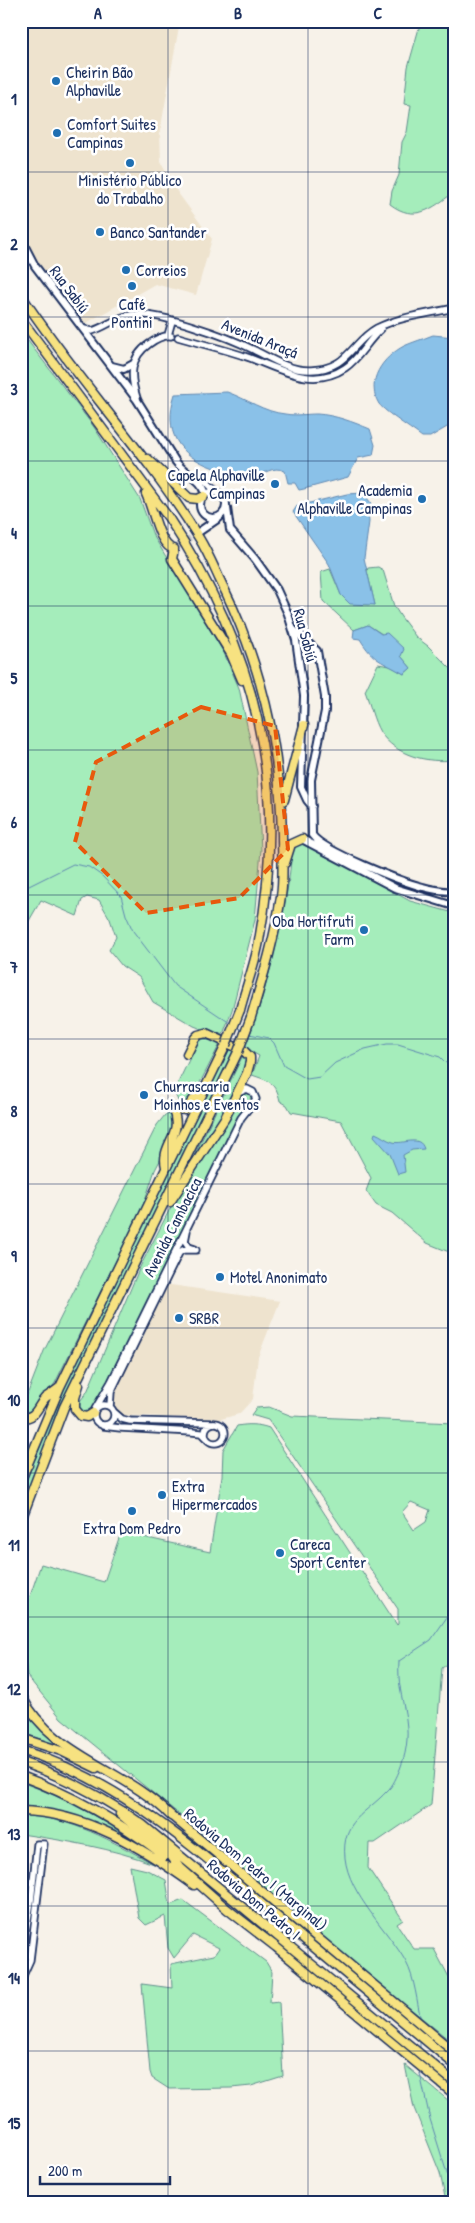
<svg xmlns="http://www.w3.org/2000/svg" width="475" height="2223" font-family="'Patrick Hand',sans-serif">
  <rect width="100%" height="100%" fill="#f7f2e9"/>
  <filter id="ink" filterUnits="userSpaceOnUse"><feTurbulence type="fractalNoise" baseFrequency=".02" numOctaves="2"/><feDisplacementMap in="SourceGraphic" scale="10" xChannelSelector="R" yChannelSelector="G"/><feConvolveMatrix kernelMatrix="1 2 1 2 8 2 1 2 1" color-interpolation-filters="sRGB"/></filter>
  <g filter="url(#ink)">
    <path fill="#eee3ce" d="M21 21H180L160 132 161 162 178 193 212 239 196 295 155 284 81 326 30 255 21 236Z
      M164 1284 280 1301 258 1357 253 1399 239 1414 221 1419 121 1415 113 1403V1392Z"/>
    <path fill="#a5edbb" stroke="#608e8c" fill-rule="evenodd" d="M421 21H454V192C432 209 415 223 390 204L392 191 399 175 402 142 407 132 411 105 404 104 408 67Z
      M21 332 94 427 140 499 153 535 224 653 239 688 257 772 261 850 255 920 232 1010 222 1037 194 1026 153 1002 139 977 122 966 109 950 116 937 110 919 99 900 87 897 82 900 77 916 41 900 26 926 21 924Z
      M378 567 383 570 394 606 401 617 416 637 428 646 454 672V760C427 763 396 756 380 732 373 720 370 704 365 691L378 664 390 666 404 674 411 668 382 634 368 625 354 630 323 601 321 572 330 569 341 595 375 605 367 571 368 568Z
      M304 843 410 901 454 913V1254L427 1243 392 1213 376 1205 366 1191 371 1178 341 1121 291 1112 287 1105 280 1101C276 1082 269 1081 252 1075L259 1056 245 1048C265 995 277 946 287 891 290 876 290 863 293 848Z
      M208 1037 221 1042 190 1102 181 1107 175 1094 176 1087 197 1043 202 1038Z
      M230 1046 234 1049 219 1082 54 1420 21 1513V1492L58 1400Z
      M244 1053 247 1067 223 1116 194 1162H191Z
      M247 1091 253 1096 251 1101 240 1113 109 1381 90 1415H84L77 1405 87 1392 140 1267 174 1201 239 1094Z
      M170 1114 172 1116 174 1122 170 1141 155 1170 143 1206 55 1383 50 1390 41 1396 29 1414H24L22 1408 44 1351 157 1125 165 1115Z
      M269 1407 292 1416 454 1423V1659L442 1668 431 1805 375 1843H369L368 1868 403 1920 397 1924 414 1949H434L449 1977H454V2044L407 2006 406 2012 212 1849 213 1842 61 1718 27 1676 21 1622 41 1564 104 1582 121 1532 210 1552 222 1476 223 1450 237 1426C248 1424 258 1424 269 1428L397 1625 398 1624V1609L268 1420 251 1415 256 1408ZM411 1502 430 1510 426 1522 414 1530 402 1512Z
      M21 1699 40 1727 56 1745 21 1732Z
      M21 1782C69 1799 105 1821 147 1849L153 1855C111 1833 71 1807 21 1809Z
      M21 1815C72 1817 111 1841 154 1864 111 1848 67 1841 21 1834Z
      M130 1866 147 1870 166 1880 170 1905 183 1900 266 1962 272 1972 270 2003 279 2002 283 2076 251 2086 231 2088 169 2089 152 2078 150 2072 142 1984 172 1988 171 1964 214 1955 219 1948 193 1935 174 1958 168 1948 165 1916 146 1925 139 1918Z
      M405 2065 454 2105V2202H446L440 2173 414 2108Z"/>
    <path fill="#8ac1e8" stroke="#5e87b1" d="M433 335 454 337V423L430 437H422C413 430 385 412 379 404 365 381 383 357 404 346 413 342 423 339 433 335Z
      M227 392C247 399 264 412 285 414 296 416 306 414 317 414 335 415 353 422 370 429L375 445 373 455 358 458 348 477 304 489 299 490 295 483H288L285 471C272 465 265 475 252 476 239 476 227 473 214 468 178 455 163 432 175 394Z
      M363 493 371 503 368 508 369 522 364 558 375 605 350 604 341 595 329 564 293 512 297 506 347 494Z
      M368 625 381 634 387 633 404 649 401 656 411 668 404 674C382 661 374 662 360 639L353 638 354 630Z
      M375 1133C381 1135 386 1140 393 1142 403 1145 420 1134 424 1149L412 1150 403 1155 405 1172 398 1174 390 1154 374 1136Z"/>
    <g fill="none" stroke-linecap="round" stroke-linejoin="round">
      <path stroke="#5e87b1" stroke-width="1" d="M21 890 73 864 89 867 102 876 121 896 126 915 133 931 175 986 230 1023
        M236 1026 243 1031
        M249 1034 269 1038 274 1043 284 1066 307 1079 320 1077 335 1063 365 1049 387 1044H398L440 1057 450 1067 454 1074
        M421 2021C417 2002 415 1979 406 1962 388 1930 349 1895 345 1858 341 1820 366 1814 387 1791 393 1786 397 1776 400 1769 418 1724 396 1703 399 1661L431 1640 454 1607
        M420 2050V2039
        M419 2069 430 2119 454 2196"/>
      <path stroke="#cbcbcd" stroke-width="6" stroke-dasharray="6 3" stroke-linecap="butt" d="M178 546 199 532"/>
      <defs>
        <path id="tertiary" d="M84 329 92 331C106 327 116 317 131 315 158 311 229 337 254 350 272 359 290 371 311 370 349 369 351 342 377 328 401 316 428 314 454 308
          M168 335 172 321
          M178 337C201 344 224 349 247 357 279 368 312 390 345 368 360 358 367 341 381 329
          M137 398C130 377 129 358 149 344 156 339 163 335 171 336
          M187 1231 185 1241 189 1247 195 1249
          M94 1415a10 10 0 1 1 20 0a10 10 0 1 1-20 0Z
          M110 1407 111 1392 179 1253 183 1250H196
          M95 1409 111 1382 241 1118 256 1099 253 1092 247 1089 238 1093
          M114 1412 122 1419 130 1421 214 1423
          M205 1433a10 10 0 1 1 20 0a10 10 0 1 1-20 0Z
          M103 1426 120 1428 192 1432 201 1433 206 1438
          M21 1960 31 1901 37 1844H44L30 1960 21 1980"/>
        <path id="secondary" d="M21 239 35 266 137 400 176 462C185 474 202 479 206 494
          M112 366 124 369 133 364
          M194 476 206 481 216 492
          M200 505a13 13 0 1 1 26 0a13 13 0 1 1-26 0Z
          M227 508 230 530 255 559 277 590 288 614 296 640 304 696 301 787 307 800 312 806
          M200 531 219 518
          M293 629 317 651 325 697V711L311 780 312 835
          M312 835C323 851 402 882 423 887 433 890 443 891 454 892
          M302 839 395 888 454 906"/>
        <path id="trunk" d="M21 1738 61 1751 96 1768
          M21 1776C73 1795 121 1823 165 1856
          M21 1811C85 1812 143 1848 194 1885
          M167 1812 454 2052
          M175 1863 227 1909 276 1947 454 2094"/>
        <path id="motorway" d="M21 295C76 379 147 453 199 538 207 551 213 565 219 578 261 662 280 743 282 836 282 856 284 877 281 896 275 938 263 977 251 1017
          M21 319 168 517C256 650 288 783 259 941 255 964 246 987 240 1010
          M148 459 189 498 198 499 204 496
          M146 494C153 508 159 547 174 549L172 559 231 654 242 680
          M284 800 304 725
          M285 863 291 844 302 839
          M172 1108 185 1110 195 1098 200 1097
          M166 1167C160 1144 185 1135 172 1108
          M170 1202 225 1118 247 1073 250 1062V1057L244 1051 206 1033 198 1035 195 1038 187 1054
          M79 1385 75 1398V1409L81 1416 87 1417 93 1413
          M21 1418C36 1419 37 1407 45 1398 49 1395 54 1392 59 1388
          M21 1446 28 1465
          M21 1480 60 1387 226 1045
          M21 1520 64 1407 238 1052
          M21 1695C51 1756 126 1769 171 1816
          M21 1750C117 1779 192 1846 268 1909 330 1961 392 2012 454 2064
          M21 1762C65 1777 105 1798 143 1825L454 2082
          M120 1814 171 1856 179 1866"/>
      </defs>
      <use href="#tertiary" stroke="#1b2f5e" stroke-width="9"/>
      <use href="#secondary" stroke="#1b2f5e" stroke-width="10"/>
      <use href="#trunk" stroke="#1b2f5e" stroke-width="11"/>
      <use href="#motorway" stroke="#1b2f5e" stroke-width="11"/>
      <use href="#tertiary" stroke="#fff" stroke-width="5.5"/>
      <use href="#secondary" stroke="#fff" stroke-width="6"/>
      <use href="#trunk" stroke="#f7e281" stroke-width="8"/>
      <use href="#motorway" stroke="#f7e281" stroke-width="8"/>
      <defs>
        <path id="motorway-bridge" d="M226 1045 240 1010
          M238 1052 251 1017"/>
      </defs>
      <use href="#motorway-bridge" stroke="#1b2f5e" stroke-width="11" stroke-linecap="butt"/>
      <use href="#motorway-bridge" stroke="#f7e281" stroke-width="8"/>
    </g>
  </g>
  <path fill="#e8590c" fill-opacity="0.2" stroke="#e8590c" stroke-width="4" stroke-dasharray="10 6" stroke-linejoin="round" d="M201 707 275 726 288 849 239 898 146 913 75 842 96 762Z"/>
  <path fill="none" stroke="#1b2f5e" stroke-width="1" stroke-opacity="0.55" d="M168 21V2202M308 21V2202M21 172H454M21 317H454M21 461H454M21 606H454M21 750H454M21 895H454M21 1039H454M21 1184H454M21 1328H454M21 1473H454M21 1617H454M21 1762H454M21 1906H454M21 2051H454"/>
  <g fill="#1f6fb2" stroke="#fff" stroke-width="2">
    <circle cx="56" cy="81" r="5"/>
    <circle cx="57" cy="133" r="5"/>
    <circle cx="130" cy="163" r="5"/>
    <circle cx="100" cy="232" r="5"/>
    <circle cx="126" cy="270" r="5"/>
    <circle cx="132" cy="286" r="5"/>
    <circle cx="275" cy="484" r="5"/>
    <circle cx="422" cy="499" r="5"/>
    <circle cx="364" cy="930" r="5"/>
    <circle cx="144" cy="1095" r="5"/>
    <circle cx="220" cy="1277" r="5"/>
    <circle cx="179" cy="1318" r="5"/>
    <circle cx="162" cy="1495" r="5"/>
    <circle cx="132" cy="1511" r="5"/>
    <circle cx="280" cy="1553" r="5"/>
  </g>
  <g text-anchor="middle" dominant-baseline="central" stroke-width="5" stroke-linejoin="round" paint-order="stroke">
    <g font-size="16" fill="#1b2f5e" stroke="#fff" text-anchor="start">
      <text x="66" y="72">Cheirin Bão<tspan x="66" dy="18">Alphaville</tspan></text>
      <text x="67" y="124">Comfort Suites<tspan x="67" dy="18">Campinas</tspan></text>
      <text x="130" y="180" text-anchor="middle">Ministério Público<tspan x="130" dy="18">do Trabalho</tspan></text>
      <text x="110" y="232">Banco Santander</text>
      <text x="136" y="270">Correios</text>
      <text x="132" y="304" text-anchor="middle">Café<tspan x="132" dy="18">Pontini</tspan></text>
      <text x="265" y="475" text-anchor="end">Capela Alphaville<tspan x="265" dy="18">Campinas</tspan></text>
      <text x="412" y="490" text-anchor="end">Academia<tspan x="412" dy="18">Alphaville Campinas</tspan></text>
      <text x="354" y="921" text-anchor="end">Oba Hortifruti<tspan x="354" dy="18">Farm</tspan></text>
      <text x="154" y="1086">Churrascaria<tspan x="154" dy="18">Moinhos e Eventos</tspan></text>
      <text x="230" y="1277">Motel Anonimato</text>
      <text x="189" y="1318">SRBR</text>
      <text x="172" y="1486">Extra<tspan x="172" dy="18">Hipermercados</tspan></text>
      <text x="132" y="1528" text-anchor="middle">Extra Dom Pedro</text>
      <text x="290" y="1544">Careca<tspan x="290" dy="18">Sport Center</tspan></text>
    </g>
    <g font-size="16" fill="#1b2f5e" stroke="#fff">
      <text transform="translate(70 289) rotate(53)">Rua Sabiú</text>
      <text transform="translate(260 338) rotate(22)">Avenida Araçá</text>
      <text transform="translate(306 635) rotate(75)">Rua Sabiú</text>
      <text transform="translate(172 1227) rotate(-63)">Avenida Cambacica</text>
      <text transform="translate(256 1869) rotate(40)">Rodovia Dom Pedro I (Marginal)</text>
      <text transform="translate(254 1899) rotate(40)">Rodovia Dom Pedro I</text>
    </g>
  </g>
  <rect width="475" height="2223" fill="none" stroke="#fff" stroke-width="55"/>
  <path d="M40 2176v8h130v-8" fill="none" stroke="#1b2f5e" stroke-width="2.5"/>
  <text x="48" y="2176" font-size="15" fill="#1b2f5e" stroke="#ffffff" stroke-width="4" paint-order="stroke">200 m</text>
  <rect x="28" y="28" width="420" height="2168" fill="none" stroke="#1b2f5e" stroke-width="2"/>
  <g font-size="16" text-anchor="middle" font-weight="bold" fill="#1b2f5e">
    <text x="98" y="19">A</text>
    <text x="238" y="19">B</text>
    <text x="378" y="19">C</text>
    <text x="14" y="105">1</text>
    <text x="14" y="250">2</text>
    <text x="14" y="395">3</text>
    <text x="14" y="539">4</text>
    <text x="14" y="684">5</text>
    <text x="14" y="828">6</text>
    <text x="14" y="973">7</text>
    <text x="14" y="1117">8</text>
    <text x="14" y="1262">9</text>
    <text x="14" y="1406">10</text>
    <text x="14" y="1551">11</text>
    <text x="14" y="1695">12</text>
    <text x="14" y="1840">13</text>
    <text x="14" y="1984">14</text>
    <text x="14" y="2129">15</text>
  </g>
</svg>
